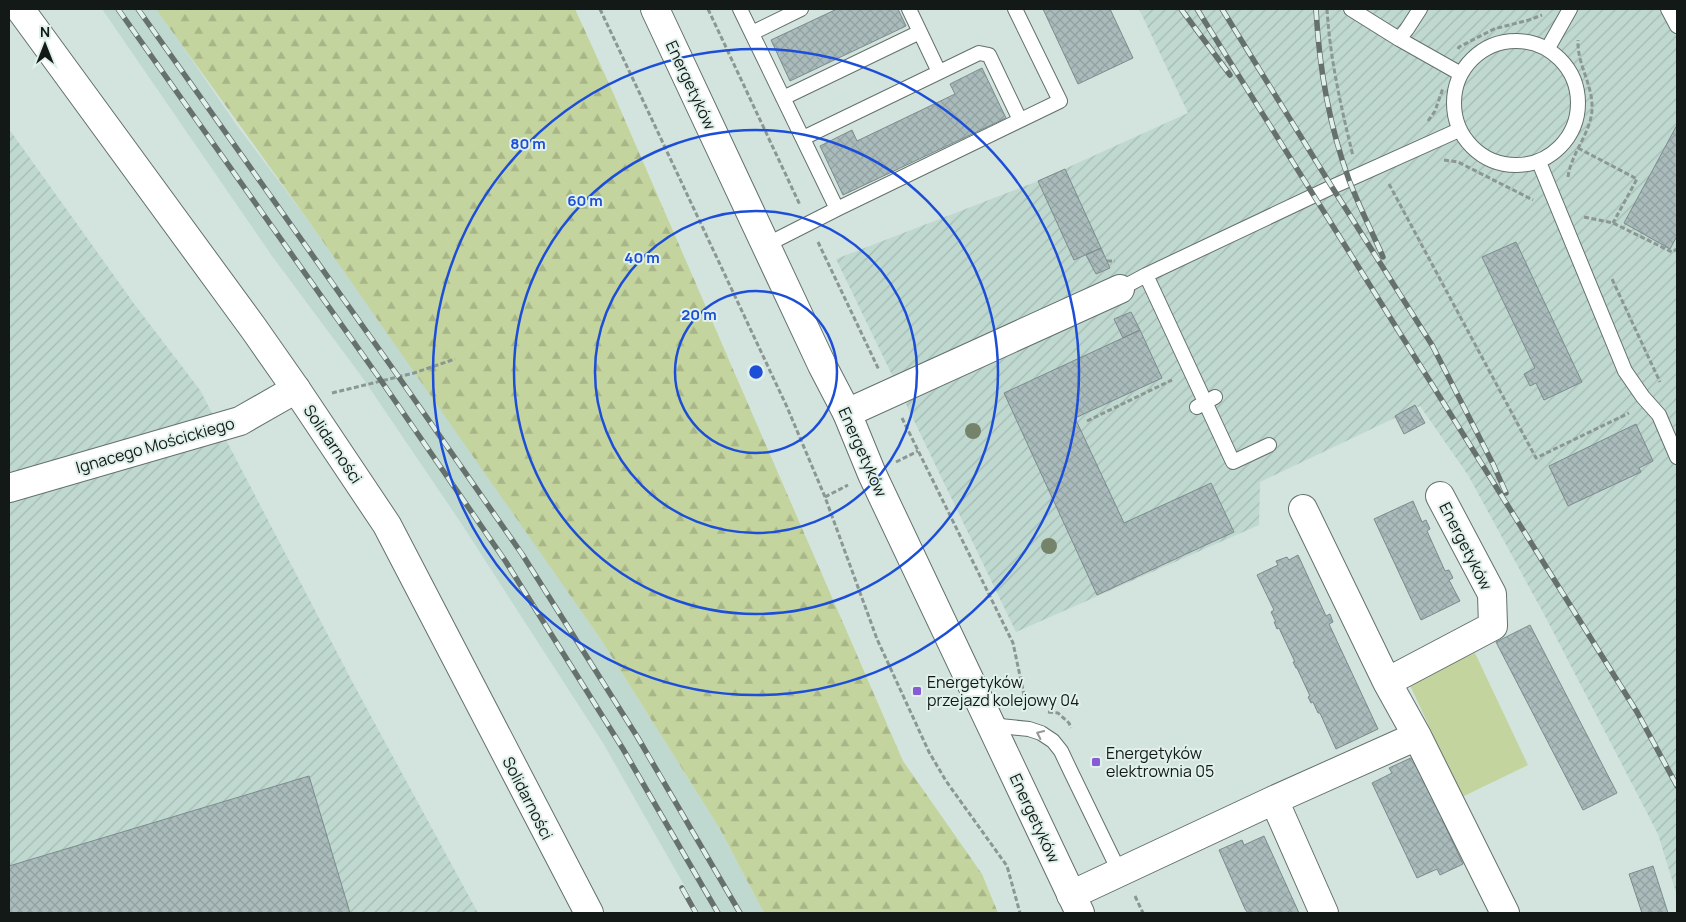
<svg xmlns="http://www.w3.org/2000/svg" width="1686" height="922" font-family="Manrope,sans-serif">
  <defs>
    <pattern id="industrial-furrows" width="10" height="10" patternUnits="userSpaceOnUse" patternTransform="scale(1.25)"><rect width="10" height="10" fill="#c0d9d0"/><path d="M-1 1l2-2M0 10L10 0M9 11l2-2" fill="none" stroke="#a4bab2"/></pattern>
    <pattern id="forest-firs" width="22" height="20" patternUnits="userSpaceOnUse" patternTransform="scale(1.25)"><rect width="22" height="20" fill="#c3d49e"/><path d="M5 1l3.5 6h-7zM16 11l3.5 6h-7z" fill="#a7b587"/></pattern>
    <pattern id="building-cross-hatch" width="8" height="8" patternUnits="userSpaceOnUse" patternTransform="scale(1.25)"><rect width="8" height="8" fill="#abb"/><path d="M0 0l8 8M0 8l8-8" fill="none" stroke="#91a0a0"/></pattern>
  </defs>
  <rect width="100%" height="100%" fill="#d3e4de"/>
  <path fill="#c0d9d0" d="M102 9H157L236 124 308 220 464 441 600 638 720 829 764 913H700L603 743 459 520 362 377 272 256Z"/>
  <path fill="url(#industrial-furrows)" d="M1139 9H1677V896L1658 834 1546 618 1468 475 1420 406 1260 482 1259 525 1016 632 836 259 1038 181 1188 113Z
    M9 129 135 305 200 390 354 685 478 913H9Z"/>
  <path fill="url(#forest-firs)" d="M156 9H575L611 88 903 761 982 874 998 913H764L720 829 600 638 308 220Z"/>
  <path fill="#c3d49e" d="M1475 653 1528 765 1462 797 1409 683Z"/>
  <path fill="url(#building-cross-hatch)" stroke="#7c8c8c" d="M837 9H898L906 26 790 81 771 40Z
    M1043 9H1110L1133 58 1078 84Z
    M982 68 1006 118 843 195 820 146 852 130 857 141 955 94 950 84Z
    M1677 125V236L1670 249 1624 223Z
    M1065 169 1101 248 1074 260 1038 181Z
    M1516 242 1582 382 1544 400 1536 383 1530 386 1524 374 1535 368 1482 257Z
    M1101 248 1110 268 1096 274 1086 255Z
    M1131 312 1140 330 1123 338 1114 319Z
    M1140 330 1162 378 1075 418 1124 523 1211 483 1234 532 1097 595 1004 393Z
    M1415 405 1425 423 1404 434 1395 416Z
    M1636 424 1653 461 1639 468 1641 472 1568 506 1549 466Z
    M1413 501 1422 522 1426 520 1430 529 1427 531 1445 571 1449 570 1453 578 1449 580 1460 601 1421 620 1374 519Z
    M1298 555 1326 616 1330 614 1333 622 1329 624 1378 729 1336 749 1320 713H1318L1313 702 1311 703 1308 697 1310 696 1297 668H1296L1293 662H1295L1279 628 1277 629 1274 622H1276L1271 612 1274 610 1257 575 1278 565 1276 561 1287 557 1289 560Z
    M1530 625 1617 793 1583 810 1496 642Z
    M1413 757 1435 804H1437L1443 818 1442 819 1463 864 1440 875 1437 869 1417 878 1372 783 1392 773 1389 768Z
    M309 776 350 913H9V866Z
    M1264 836 1299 913H1248L1245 909 1219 850 1242 840 1244 845Z
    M1653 866 1668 913H1642L1629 874Z"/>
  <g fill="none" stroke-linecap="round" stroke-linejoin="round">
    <defs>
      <path id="service" d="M740 9 837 209 766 245
        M909 9 939 72
        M1351 9 1399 39 1461 74
        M1668 9 1677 26
        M752 33 801 9
        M1399 39 1407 29 1420 9
        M1454 103a62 62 0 1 1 124 0a62 62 0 1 1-124 0Z
        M1548 48 1570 9
        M783 98 920 32
        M803 138 979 53 989 55 1020 120
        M1539 162 1625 371 1643 397 1659 415 1677 457
        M837 209 1060 101 1015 9
        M1146 275 1233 462 1269 445
        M1120 289 1146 275 1332 187 1459 130
        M1197 407 1215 397
        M990 725 1029 729 1041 733 1053 741 1061 751 1070 770 1120 873"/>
      <path id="minor" d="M847 413 1120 289
        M9 488 240 421 296 389
        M1303 509 1387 682 1417 736 1505 913
        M1387 682 1493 626 1492 594 1440 496
        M1274 800 1324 913
        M1071 895 1274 800 1417 736"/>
      <path id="tertiary" d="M20 9 254 329 296 389 387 525 589 913"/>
      <path id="secondary" d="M655 9 822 365 847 413 872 474 1080 913"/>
    </defs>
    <use href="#service" stroke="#63716c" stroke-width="16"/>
    <use href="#minor" stroke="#63716c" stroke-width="30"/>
    <use href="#tertiary" stroke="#63716c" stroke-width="30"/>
    <use href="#secondary" stroke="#63716c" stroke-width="30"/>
    <path stroke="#8a9792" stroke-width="3" stroke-dasharray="5 2.5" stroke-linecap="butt" d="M600 9 787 407 825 497 877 639 929 752 946 781 1007 866 1020 913
      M708 9 800 205
      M1327 9C1330 59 1341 107 1353 156
      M1458 49 1459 47 1494 29 1529 20 1542 15
      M1428 121 1435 111 1443 88
      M1578 148 1637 179 1613 223
      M1444 160 1458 162 1533 200
      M1568 177C1571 152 1594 130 1592 104 1591 82 1577 63 1578 40
      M1389 184 1536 458 1629 413
      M1584 217 1613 223 1672 252 1677 249
      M818 242 879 370
      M1107 261H1115
      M1612 279 1660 382
      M332 393 414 373 455 359
      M902 418 1013 643 1027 709
      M1087 421 1172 380
      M896 462 918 451
      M825 497 848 485
      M1048 712 1058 713 1069 723 1071 728
      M1135 896 1143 913"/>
    <use href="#service" stroke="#fff" stroke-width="14"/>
    <use href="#minor" stroke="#fff" stroke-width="28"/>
    <use href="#tertiary" stroke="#fff" stroke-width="28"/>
    <use href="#secondary" stroke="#fff" stroke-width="28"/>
    <defs>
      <path id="rail" d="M118 9 382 382 506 562 623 749 718 913
        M138 9 398 376 522 554 638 738 740 913
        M1181 9 1230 75
        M1197 9 1637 712 1677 786
        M1222 9 1332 187 1432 345 1493 464 1506 493
        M1316 9C1319 67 1329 125 1349 180 1359 206 1372 232 1383 257
        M682 888 696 913"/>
    </defs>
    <use href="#rail" stroke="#66716d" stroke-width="5.5"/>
    <use href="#rail" stroke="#e0f1eb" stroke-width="4" stroke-dasharray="11" stroke-linecap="butt"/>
  </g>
  <g fill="#76836b">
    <circle cx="973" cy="431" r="8"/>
    <circle cx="1049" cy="546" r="8"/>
  </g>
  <defs><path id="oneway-chevron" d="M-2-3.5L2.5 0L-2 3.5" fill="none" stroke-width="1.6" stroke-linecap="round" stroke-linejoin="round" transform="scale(1.25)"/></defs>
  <use stroke="#959897" href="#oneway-chevron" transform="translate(1040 734) rotate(-155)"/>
  <g fill="none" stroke="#1d4ed8" stroke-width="2.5">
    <circle cx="756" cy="372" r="81"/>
    <circle cx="756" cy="372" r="161"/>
    <circle cx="756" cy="372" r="242"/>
    <circle cx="756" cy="372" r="323"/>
  </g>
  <g fill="#865bd4" stroke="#e0f1eb" stroke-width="2">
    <rect x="912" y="686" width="10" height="10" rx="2.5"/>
    <rect x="1091" y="757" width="10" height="10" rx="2.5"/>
  </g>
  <g text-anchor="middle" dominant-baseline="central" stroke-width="4" stroke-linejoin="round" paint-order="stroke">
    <g font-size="16" fill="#131917" stroke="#e0f1eb">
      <text transform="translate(691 85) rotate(65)">Energetyków</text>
      <text transform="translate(333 444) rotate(56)">Solidarności</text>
      <text transform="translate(155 445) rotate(-16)">Ignacego Mościckiego</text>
      <text transform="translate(863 452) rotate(66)">Energetyków</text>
      <text transform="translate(1466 546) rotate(63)">Energetyków</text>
      <text transform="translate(528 798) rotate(63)">Solidarności</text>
      <text transform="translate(1035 818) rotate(65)">Energetyków</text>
    </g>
    <g font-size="16" fill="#131917" stroke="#e0f1eb" text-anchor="start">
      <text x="927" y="682">Energetyków<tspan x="927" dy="18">przejazd kolejowy 04</tspan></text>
      <text x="1106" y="753">Energetyków<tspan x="1106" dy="18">elektrownia 05</tspan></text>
    </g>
  </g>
  <circle cx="756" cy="372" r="8" fill="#1d4ed8" stroke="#e0f1eb" stroke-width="2.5"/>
  <g font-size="15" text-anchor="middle" font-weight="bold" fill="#1d4ed8" stroke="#e0f1eb" stroke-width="4" stroke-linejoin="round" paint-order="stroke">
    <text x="528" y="149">80 m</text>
    <text x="585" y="206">60 m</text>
    <text x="642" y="263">40 m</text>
    <text x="699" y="320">20 m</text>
  </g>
  <rect width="1686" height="922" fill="none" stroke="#131917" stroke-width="20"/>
  <g transform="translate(45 45)" stroke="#e0f1eb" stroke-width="4" paint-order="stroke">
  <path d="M0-4L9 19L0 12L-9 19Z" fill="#131917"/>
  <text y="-8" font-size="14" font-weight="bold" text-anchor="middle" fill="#131917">N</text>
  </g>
</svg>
